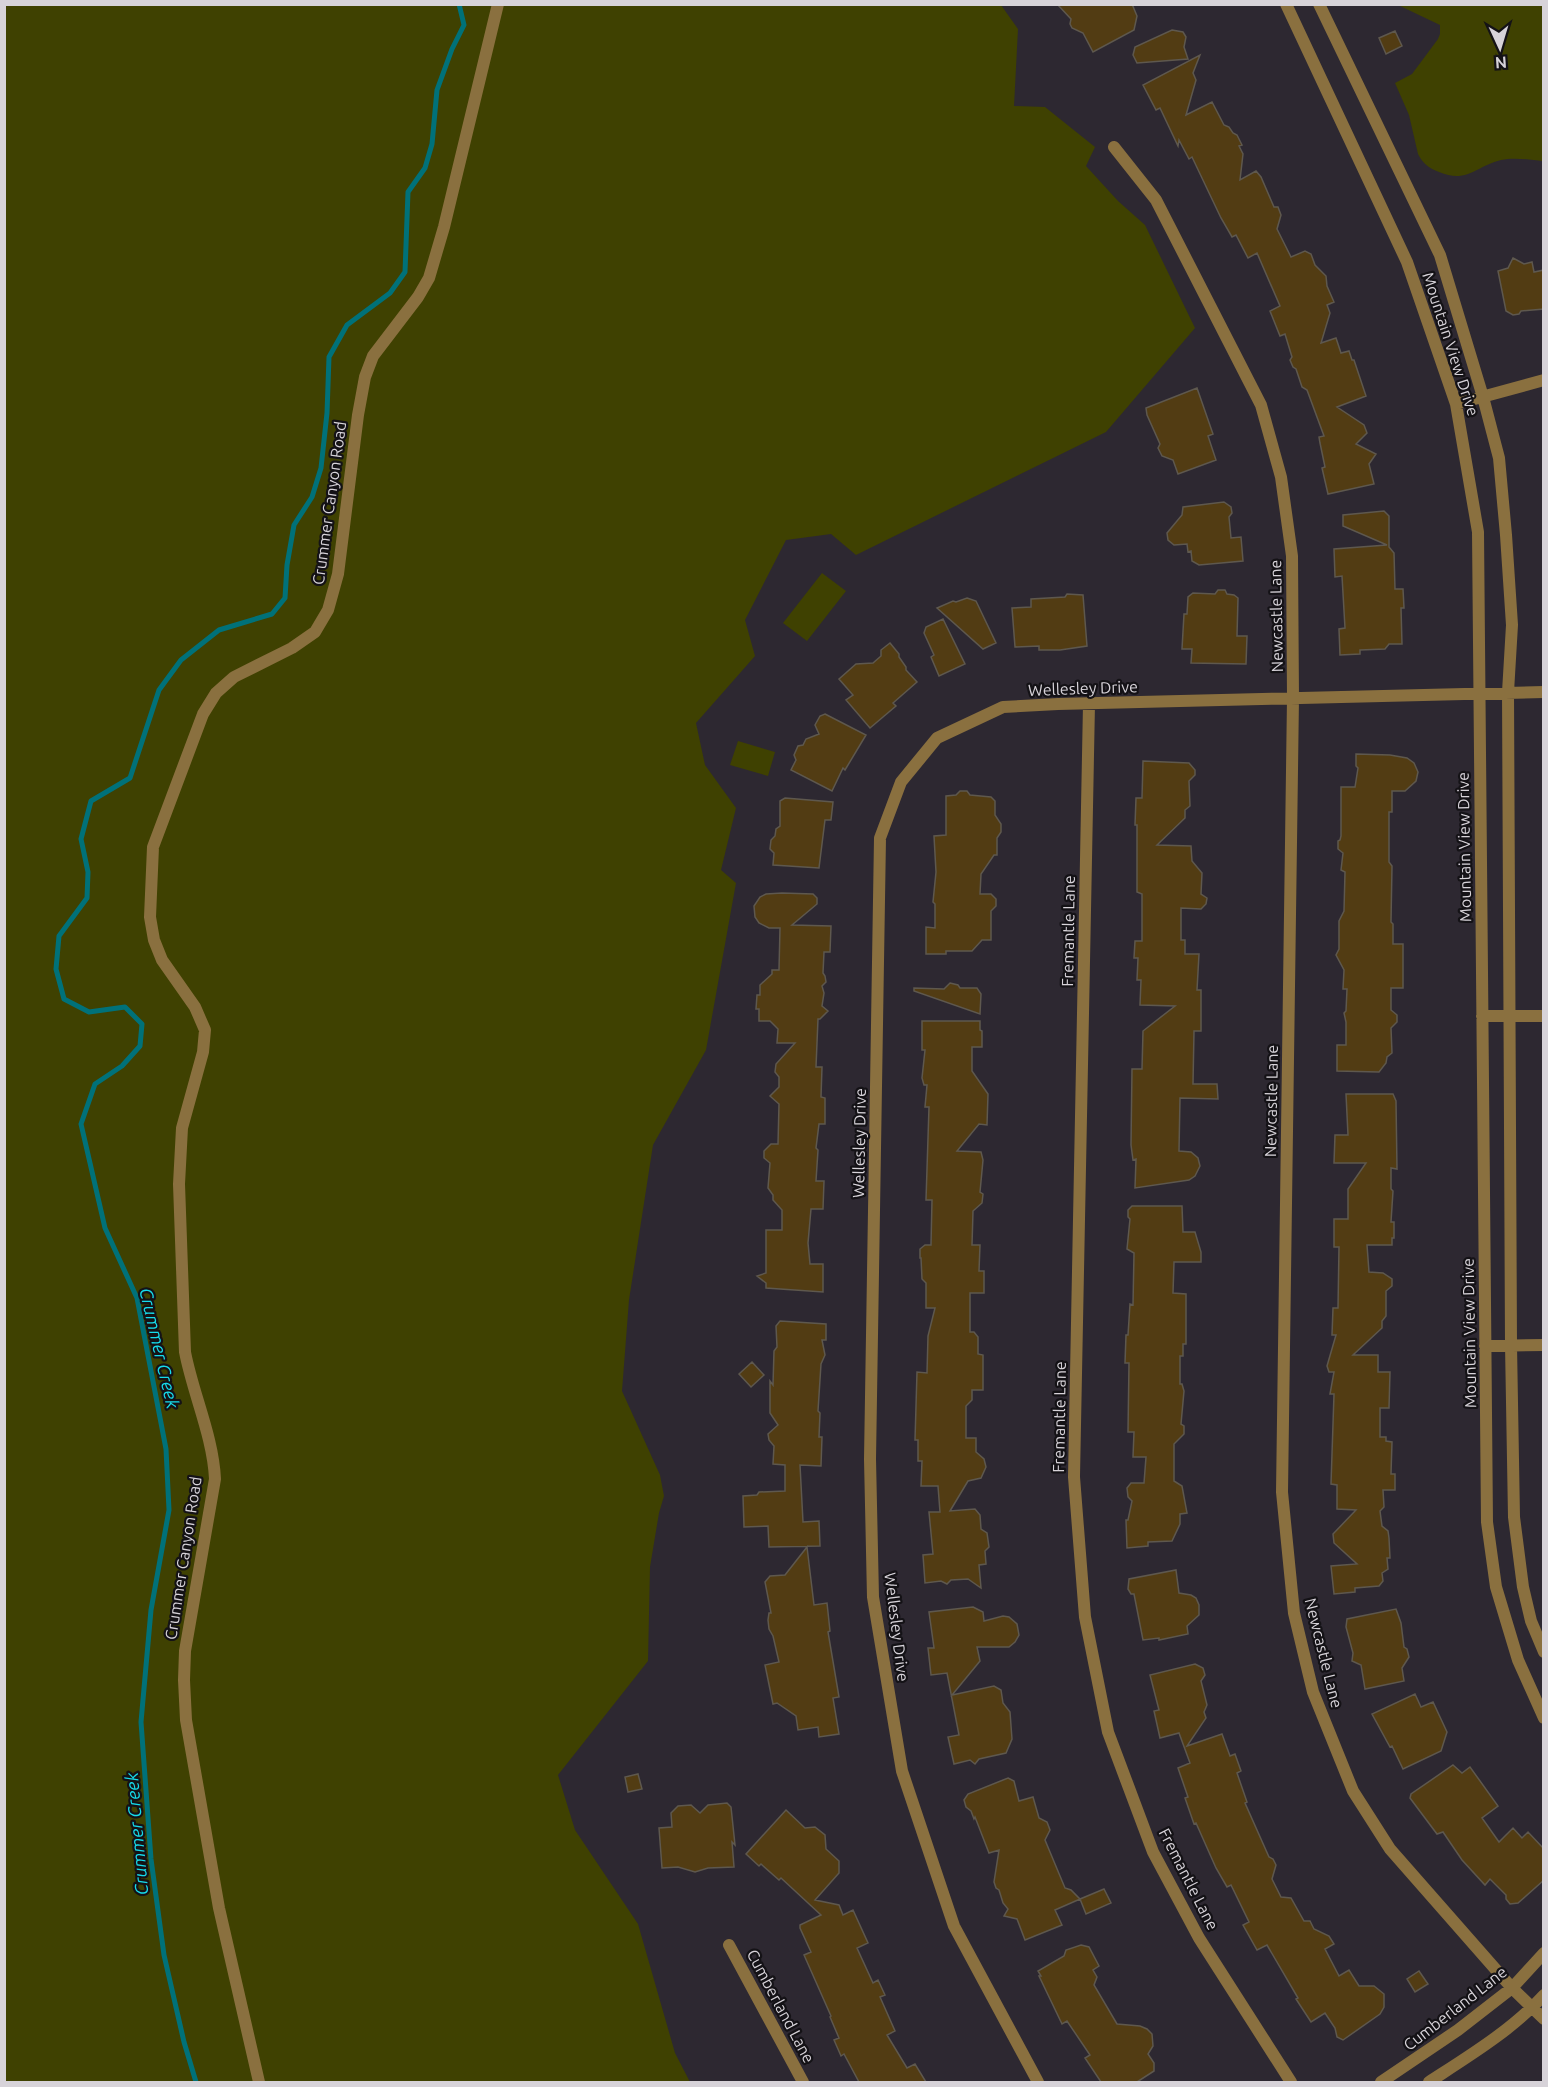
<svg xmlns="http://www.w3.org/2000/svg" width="1548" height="2087" font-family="Ubuntu,sans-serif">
  <rect width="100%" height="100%" fill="#2d2831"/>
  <path fill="#3f4101" d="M5 5H1001L1018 29 1014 106 1045 107 1095 147 1086 166 1118 201 1145 225 1195 328 1106 432 856 555 831 534 786 540 745 620 755 656 696 723 705 765 736 808 721 870 736 883 706 1050 653 1145 629 1300 622 1391 660 1475 664 1496 659 1513 650 1567 648 1661 558 1775 575 1830 638 1924 675 2053 690 2082H5Z
    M1398 5H1543V161C1530 160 1515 157 1501 160 1476 166 1467 184 1439 172 1429 168 1423 164 1418 154L1409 115 1395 83 1412 74 1438 39 1440 34V25Z
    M822 573 846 591 807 641 783 623Z
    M738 741 775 752 768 776 730 765Z"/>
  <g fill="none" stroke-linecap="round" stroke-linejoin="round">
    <path stroke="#007179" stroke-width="5" d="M196 2082 184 2042 164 1955 151 1859 141 1722 151 1610 169 1510 166 1449 137 1298 105 1228 81 1124 95 1084 122 1066 140 1046 142 1024 125 1007 89 1012 64 999 56 969 59 936 87 898 88 872 81 839 91 801 130 778 159 690 181 660 219 630 272 614 285 598 287 565 294 525 312 497 321 468 327 413 329 357 347 325 390 293 405 272 408 192 425 168 432 144 437 90 452 49 464 25 459 4"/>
  </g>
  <path fill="#523c13" stroke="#5e584e" stroke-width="1.5" d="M1057 4H1132L1137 16 1134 30 1093 52 1083 33 1072 28 1070 24 1071 19Z
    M1172 30 1183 32 1186 37 1184 47 1188 59 1137 63 1133 55 1135 47Z
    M1395 31 1402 46 1386 54 1379 38Z
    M1200 55 1193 73 1196 80 1186 115 1212 102 1224 125 1229 127 1233 133 1237 135 1242 145 1239 146 1243 154 1240 180 1256 171 1261 177 1274 207H1278L1281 215 1277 229 1291 257 1305 251 1311 254 1315 265 1326 276 1327 286 1334 302 1327 305 1330 313 1321 343 1336 338 1341 353 1349 351 1352 360H1354L1366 396 1337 407 1364 425 1367 433 1356 444 1376 454 1369 464 1374 484 1328 494 1322 468 1325 467 1320 443 1319 437 1324 436 1307 390 1302 387 1296 369 1293 367 1290 360 1292 357 1285 334 1280 336 1270 311 1280 306 1257 253 1248 258 1236 235 1232 237 1221 218 1192 157 1189 159 1179 140 1178 146 1160 108 1156 110 1143 85Z
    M1513 258 1524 264 1532 262 1534 272 1544 270V309L1521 311 1519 314 1513 315 1506 311 1498 271 1508 268Z
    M1197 388 1213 434 1208 436 1216 460 1178 474 1173 460 1162 456 1158 448 1160 444 1147 415 1146 408Z
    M1224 502 1231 507 1232 513 1229 517 1231 538 1241 537 1243 561 1199 565 1192 561 1191 551 1188 552 1187 544 1174 545 1168 540 1167 533 1182 515 1183 507Z
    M1384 511 1389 516V547L1394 553 1395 589H1403L1404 608H1401L1402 644H1389L1385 649 1360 650V654L1340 655 1339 629 1345 628 1342 576 1335 577 1334 549 1387 545 1343 526V515Z
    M1218 590H1225L1227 594 1234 595 1238 598 1237 636H1247L1246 664 1191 663 1192 649H1182L1184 614H1187L1188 597 1193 593 1215 594Z
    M1067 594 1083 595 1087 646 1060 650H1039V646L1015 647 1012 608 1031 607V599L1065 597Z
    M967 598 976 601 996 643 983 649 937 608 953 601 956 602Z
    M943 619 965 664 939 676 931 657 934 655 924 633 926 627Z
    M890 643 899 654V657L906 667V670L917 682 893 703 896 706 870 728 846 700 853 695 839 679 856 664 873 663 881 656V650Z
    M825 714 866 735 845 770 843 768 832 791 791 770 796 760 794 755 798 746 803 745 806 739 819 734 815 725 820 716Z
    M1356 754 1390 755 1407 758 1414 763 1418 772 1416 781 1405 791H1392V812H1389V862L1392 866 1391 922 1393 924V944H1403V988H1391V1010L1397 1015V1022L1391 1028 1392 1053 1387 1057 1386 1063 1379 1072 1337 1071V1045H1346V1022L1344 1013 1346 1011 1347 989H1343L1344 970 1336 955 1339 949V921L1344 911 1345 872 1341 870 1343 853 1338 849V841L1340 840 1341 836V787H1355L1358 768 1356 766Z
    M1143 761 1189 763 1195 770V775L1189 781 1190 806 1185 810V818L1157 845 1191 846 1192 861 1202 873 1201 894 1207 898 1206 904 1201 909 1181 908V940H1185V954H1199L1197 990H1201V1031H1194L1193 1084H1217L1218 1099 1180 1098 1179 1151 1191 1152 1198 1158 1200 1166 1195 1176 1189 1180 1135 1188 1136 1159 1133 1160 1131 1145 1132 1069H1142L1143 1031 1175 1006 1140 1005 1141 980H1137L1138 958H1134L1135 941H1142V894L1137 892V825H1135L1136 798H1142Z
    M960 791H967L970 795 991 797 995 801V815L1001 824V832L997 838V855H994L981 874 980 894H991L996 899V906L991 911V940H982L972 951H946V954H926V927L935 928V904L933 902 936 872 934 836 946 835V796L956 795Z
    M785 798 833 802 831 820H825L819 868 773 865 774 853 770 849 771 840 775 836 776 829 780 826V801Z
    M782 893 813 894 817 898V904L792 925 831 926 830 952H824L823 973 825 976 826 982 822 986 824 993 822 1006 828 1011 820 1019H818L816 1067H822L821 1097 825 1098V1124H819L816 1148 818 1150 816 1181H824L823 1209H811L808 1243 810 1264H823V1292L766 1288V1283L757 1276 766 1273V1230H782V1210L773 1200V1195L768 1188 770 1163 764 1158V1151L771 1144H778L779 1104 770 1096 779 1087V1077L775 1072 776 1064 795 1043H777L778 1029 770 1021H759V1009H756L757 995H760V985L772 974V970H779L780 928H769L759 923 755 917 754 906 760 897 766 894Z
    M950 983 958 985 960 988H977L981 994 980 1014 914 991V988L944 989Z
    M922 1021H980V1030L982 1031V1047H972V1071L988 1094 987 1125 979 1124 957 1151 981 1152 983 1160 980 1192 983 1194 982 1203 973 1211 972 1245H980L979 1271H984V1293H970V1332H974L978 1337V1354L983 1355V1390H972V1400L966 1406V1438H976V1452L984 1459 986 1467 981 1478 968 1481 950 1511 975 1509 980 1515 981 1529 987 1533 989 1547 985 1551 986 1564 979 1565 981 1588 968 1579 951 1580 947 1584 941 1581 925 1583 923 1555 933 1554 929 1512H940L938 1486H921L922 1461H918V1440H915L917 1372 927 1373 928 1336 935 1308H926V1283L922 1279 921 1258H920V1249L925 1245H931L932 1200H926L929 1107H925L927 1085H924L922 1078 925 1050H922Z
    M1346 1094H1393L1396 1101 1397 1169 1391 1168V1189L1393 1191 1391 1222H1394V1238H1392V1245H1367L1369 1272 1383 1273 1392 1279V1286L1386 1291V1316L1382 1321V1328L1353 1355H1378V1372H1390L1389 1408H1380V1437H1386V1441L1392 1442 1391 1474H1395V1490H1383L1384 1507 1380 1511 1382 1526 1388 1531 1389 1538 1390 1558H1387L1388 1569 1382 1573 1383 1581 1379 1586 1355 1588V1592L1334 1594 1331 1566 1357 1564 1334 1543 1333 1534 1356 1510 1337 1509V1485L1331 1484 1334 1394H1330L1334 1372H1329L1327 1366 1336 1335H1332L1333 1308H1338L1339 1247H1334V1219H1348V1189L1366 1163H1334L1335 1135H1348Z
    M1132 1206H1182L1183 1232H1195L1201 1252V1262H1174L1173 1293 1186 1294V1344H1183V1356H1180V1384H1182L1184 1391 1181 1424 1184 1426V1434L1174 1444V1481L1182 1486 1187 1513 1180 1514V1524L1172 1541 1148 1542V1546L1127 1548 1126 1520H1128L1132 1501 1128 1497 1127 1488 1131 1483H1144L1146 1457H1133L1134 1432H1128L1129 1363H1125L1126 1335H1128L1130 1304 1133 1305 1134 1253 1127 1249 1130 1219 1128 1217V1210Z
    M780 1321 826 1324V1340H822L825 1355 821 1364 818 1411 820 1413 819 1437H822L821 1466 800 1465 803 1522 819 1521 820 1546 769 1547 768 1526 744 1527 743 1496 757 1495 759 1492 785 1491V1465L773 1464 774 1446 769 1440 768 1434 778 1425 770 1413V1381L773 1385 774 1351 777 1347 776 1326Z
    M752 1362 764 1375 751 1387 739 1374Z
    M807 1547 814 1605 827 1603 830 1631 828 1632 839 1697 833 1698 839 1734 819 1737 818 1727 798 1730 796 1716 777 1703 773 1704 765 1665 779 1662 773 1636 769 1629 768 1620 769 1613H771L765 1582 770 1576 785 1575Z
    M1176 1570 1179 1593 1191 1595 1196 1598 1199 1605V1615L1187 1626 1188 1634 1159 1640V1638L1143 1640 1134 1594H1131L1128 1589 1129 1579Z
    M973 1607 983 1612 984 1621 1003 1616 1009 1617 1017 1624 1019 1635 1015 1642 1009 1647H977L980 1661 952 1695 994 1686 1001 1690 1003 1703 1010 1712 1012 1739 1006 1753 979 1759 975 1764 970 1760 954 1764 948 1737 959 1735 947 1673 931 1675 928 1648H934L929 1612Z
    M1396 1609 1401 1623 1404 1647 1407 1649 1409 1657 1402 1668 1404 1681 1365 1689 1361 1665 1352 1661 1353 1653 1346 1627 1347 1619Z
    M1195 1664 1203 1668 1205 1675 1201 1681 1207 1705 1204 1712 1206 1718 1187 1746 1222 1734 1230 1756 1235 1754 1241 1771 1237 1773 1247 1802 1245 1803 1269 1857 1273 1859 1276 1865 1272 1879 1281 1897 1291 1898 1304 1921H1310L1314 1929 1329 1936 1334 1944 1325 1949 1339 1976 1349 1970 1359 1986H1374L1384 1994V2007L1380 2014 1343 2040 1337 2037 1335 2028 1325 2013 1311 2022 1296 1999 1298 1998 1267 1945 1257 1950 1243 1925 1249 1922 1231 1885 1227 1887 1216 1868 1196 1823 1194 1824 1185 1798 1188 1797 1178 1768 1190 1763 1179 1733 1160 1738 1154 1711 1159 1710 1150 1675Z
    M1415 1694 1421 1707 1433 1702 1447 1732 1441 1751 1403 1769 1392 1746 1390 1747 1372 1714Z
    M1453 1765 1462 1773 1470 1767 1498 1806 1482 1818 1499 1842 1513 1828 1522 1838 1528 1832 1544 1849V1880L1518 1903 1510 1904 1506 1899V1895L1490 1879 1485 1885 1462 1860 1443 1832 1437 1834 1410 1798 1411 1794Z
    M638 1774 642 1789 628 1792 625 1777Z
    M1008 1778 1014 1781 1019 1801 1033 1797 1039 1818 1047 1822 1050 1830 1045 1840 1065 1888 1071 1890 1080 1899 1104 1889 1111 1903 1086 1914 1080 1899 1055 1910 1062 1925 1025 1940 1017 1919 1004 1916 1008 1909 1003 1903 999 1890 996 1888 994 1882 999 1850 989 1853 975 1817 974 1819 971 1811 966 1807 964 1800 968 1794Z
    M727 1803 731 1807 735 1845 732 1842 734 1867 708 1868 695 1872 678 1867 662 1868 659 1828 672 1827 671 1813 678 1806 691 1805 700 1813 708 1805Z
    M786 1810 805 1828 815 1827 825 1835 826 1849 839 1861V1873L815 1900 839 1905 843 1915 853 1910 868 1943 857 1948 873 1983 878 1980 885 1995 880 1997 895 2031 887 2035 907 2068 915 2064 926 2082H859L844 2054 841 2056 834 2040 839 2038 830 2017 831 2016 804 1955 811 1952 800 1928V1925L821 1915 781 1878 779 1880 761 1864 759 1866 746 1854Z
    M1081 1945 1089 1947 1099 1966 1093 1970 1097 1977 1094 1985 1117 2024 1140 2026 1147 2029 1152 2034 1153 2046 1148 2054 1154 2063V2071L1137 2082H1101L1085 2058 1090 2055 1067 2021 1062 2024 1039 1976H1041L1038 1971 1064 1956 1066 1950Z
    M1419 1971 1428 1984 1415 1992 1407 1979Z"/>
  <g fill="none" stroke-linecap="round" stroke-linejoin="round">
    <path stroke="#8a703f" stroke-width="12" d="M1286 4 1407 262 1456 404 1478 532 1487 1522 1496 1587 1518 1660 1544 1718
      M1319 4 1440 255 1483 397 1499 458 1506 535 1512 625 1508 692 1511 1345 1514 1517 1523 1587 1531 1621 1544 1652
      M1114 147 1156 200 1261 405 1281 477 1292 556 1293 698 1282 1492 1294 1613 1313 1692 1353 1791 1390 1849 1512 1988 1544 2019
      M1456 404 1544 380
      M1089 704 1074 1477 1085 1617 1108 1732 1153 1852 1199 1938 1291 2082
      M1482 1016H1544
      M1485 1346 1544 1345
      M729 1945 803 2082
      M259 2082 219 1908 186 1720 184 1680 185 1651 215 1479C213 1436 193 1394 185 1352L179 1184 182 1128 203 1052 205 1030 195 1007 162 960 154 940 150 917 153 847 203 714 216 693 234 677 292 648 315 632 328 610 338 574 358 415 365 377 373 356 418 297 429 278 444 227 498 4
      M1038 2082 954 1926 902 1771 873 1597 870 1459 880 838 901 782 937 738 1003 707 1058 704 1544 692
      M1381 2082 1458 2030 1512 1988 1544 1953
      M1429 2082C1469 2056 1512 2030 1544 1995"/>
  </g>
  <g text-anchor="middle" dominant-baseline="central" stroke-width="4.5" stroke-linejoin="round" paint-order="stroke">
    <g font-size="16" fill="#d7d3d9" stroke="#141216">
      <text transform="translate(1451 344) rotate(72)">Mountain View Drive</text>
      <text transform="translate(329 503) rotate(-82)">Crummer Canyon Road</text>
      <text transform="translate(1276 616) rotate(-91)">Newcastle Lane</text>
      <text transform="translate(1083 688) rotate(-2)">Wellesley Drive</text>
      <text transform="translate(1464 847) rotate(-91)">Mountain View Drive</text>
      <text transform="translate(1068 931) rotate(-89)">Fremantle Lane</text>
      <text transform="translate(1271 1101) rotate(-89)">Newcastle Lane</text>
      <text transform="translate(859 1143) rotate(-89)">Wellesley Drive</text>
      <text transform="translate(1469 1333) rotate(-91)">Mountain View Drive</text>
      <text transform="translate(1059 1417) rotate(-89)">Fremantle Lane</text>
      <text transform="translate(183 1558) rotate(-81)">Crummer Canyon Road</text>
      <text transform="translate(897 1627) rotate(83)">Wellesley Drive</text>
      <text transform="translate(1324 1653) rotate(76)">Newcastle Lane</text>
      <text transform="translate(1189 1879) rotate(63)">Fremantle Lane</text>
      <text transform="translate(781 2006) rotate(62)">Cumberland Lane</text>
      <text transform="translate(1455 2008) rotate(-38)">Cumberland Lane</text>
    </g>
    <g font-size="18" font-style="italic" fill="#16dbeb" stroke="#141216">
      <text transform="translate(160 1348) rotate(77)">Crummer Creek</text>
      <text transform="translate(136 1834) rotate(-95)">Crummer Creek</text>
    </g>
  </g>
  <rect width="1548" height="2087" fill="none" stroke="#d7d3d9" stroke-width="12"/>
  <g transform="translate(1500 48) rotate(176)" stroke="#141216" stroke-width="4.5" paint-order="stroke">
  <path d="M0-4.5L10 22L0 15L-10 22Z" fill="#d7d3d9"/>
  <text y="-9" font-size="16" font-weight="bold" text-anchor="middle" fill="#d7d3d9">N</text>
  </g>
</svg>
